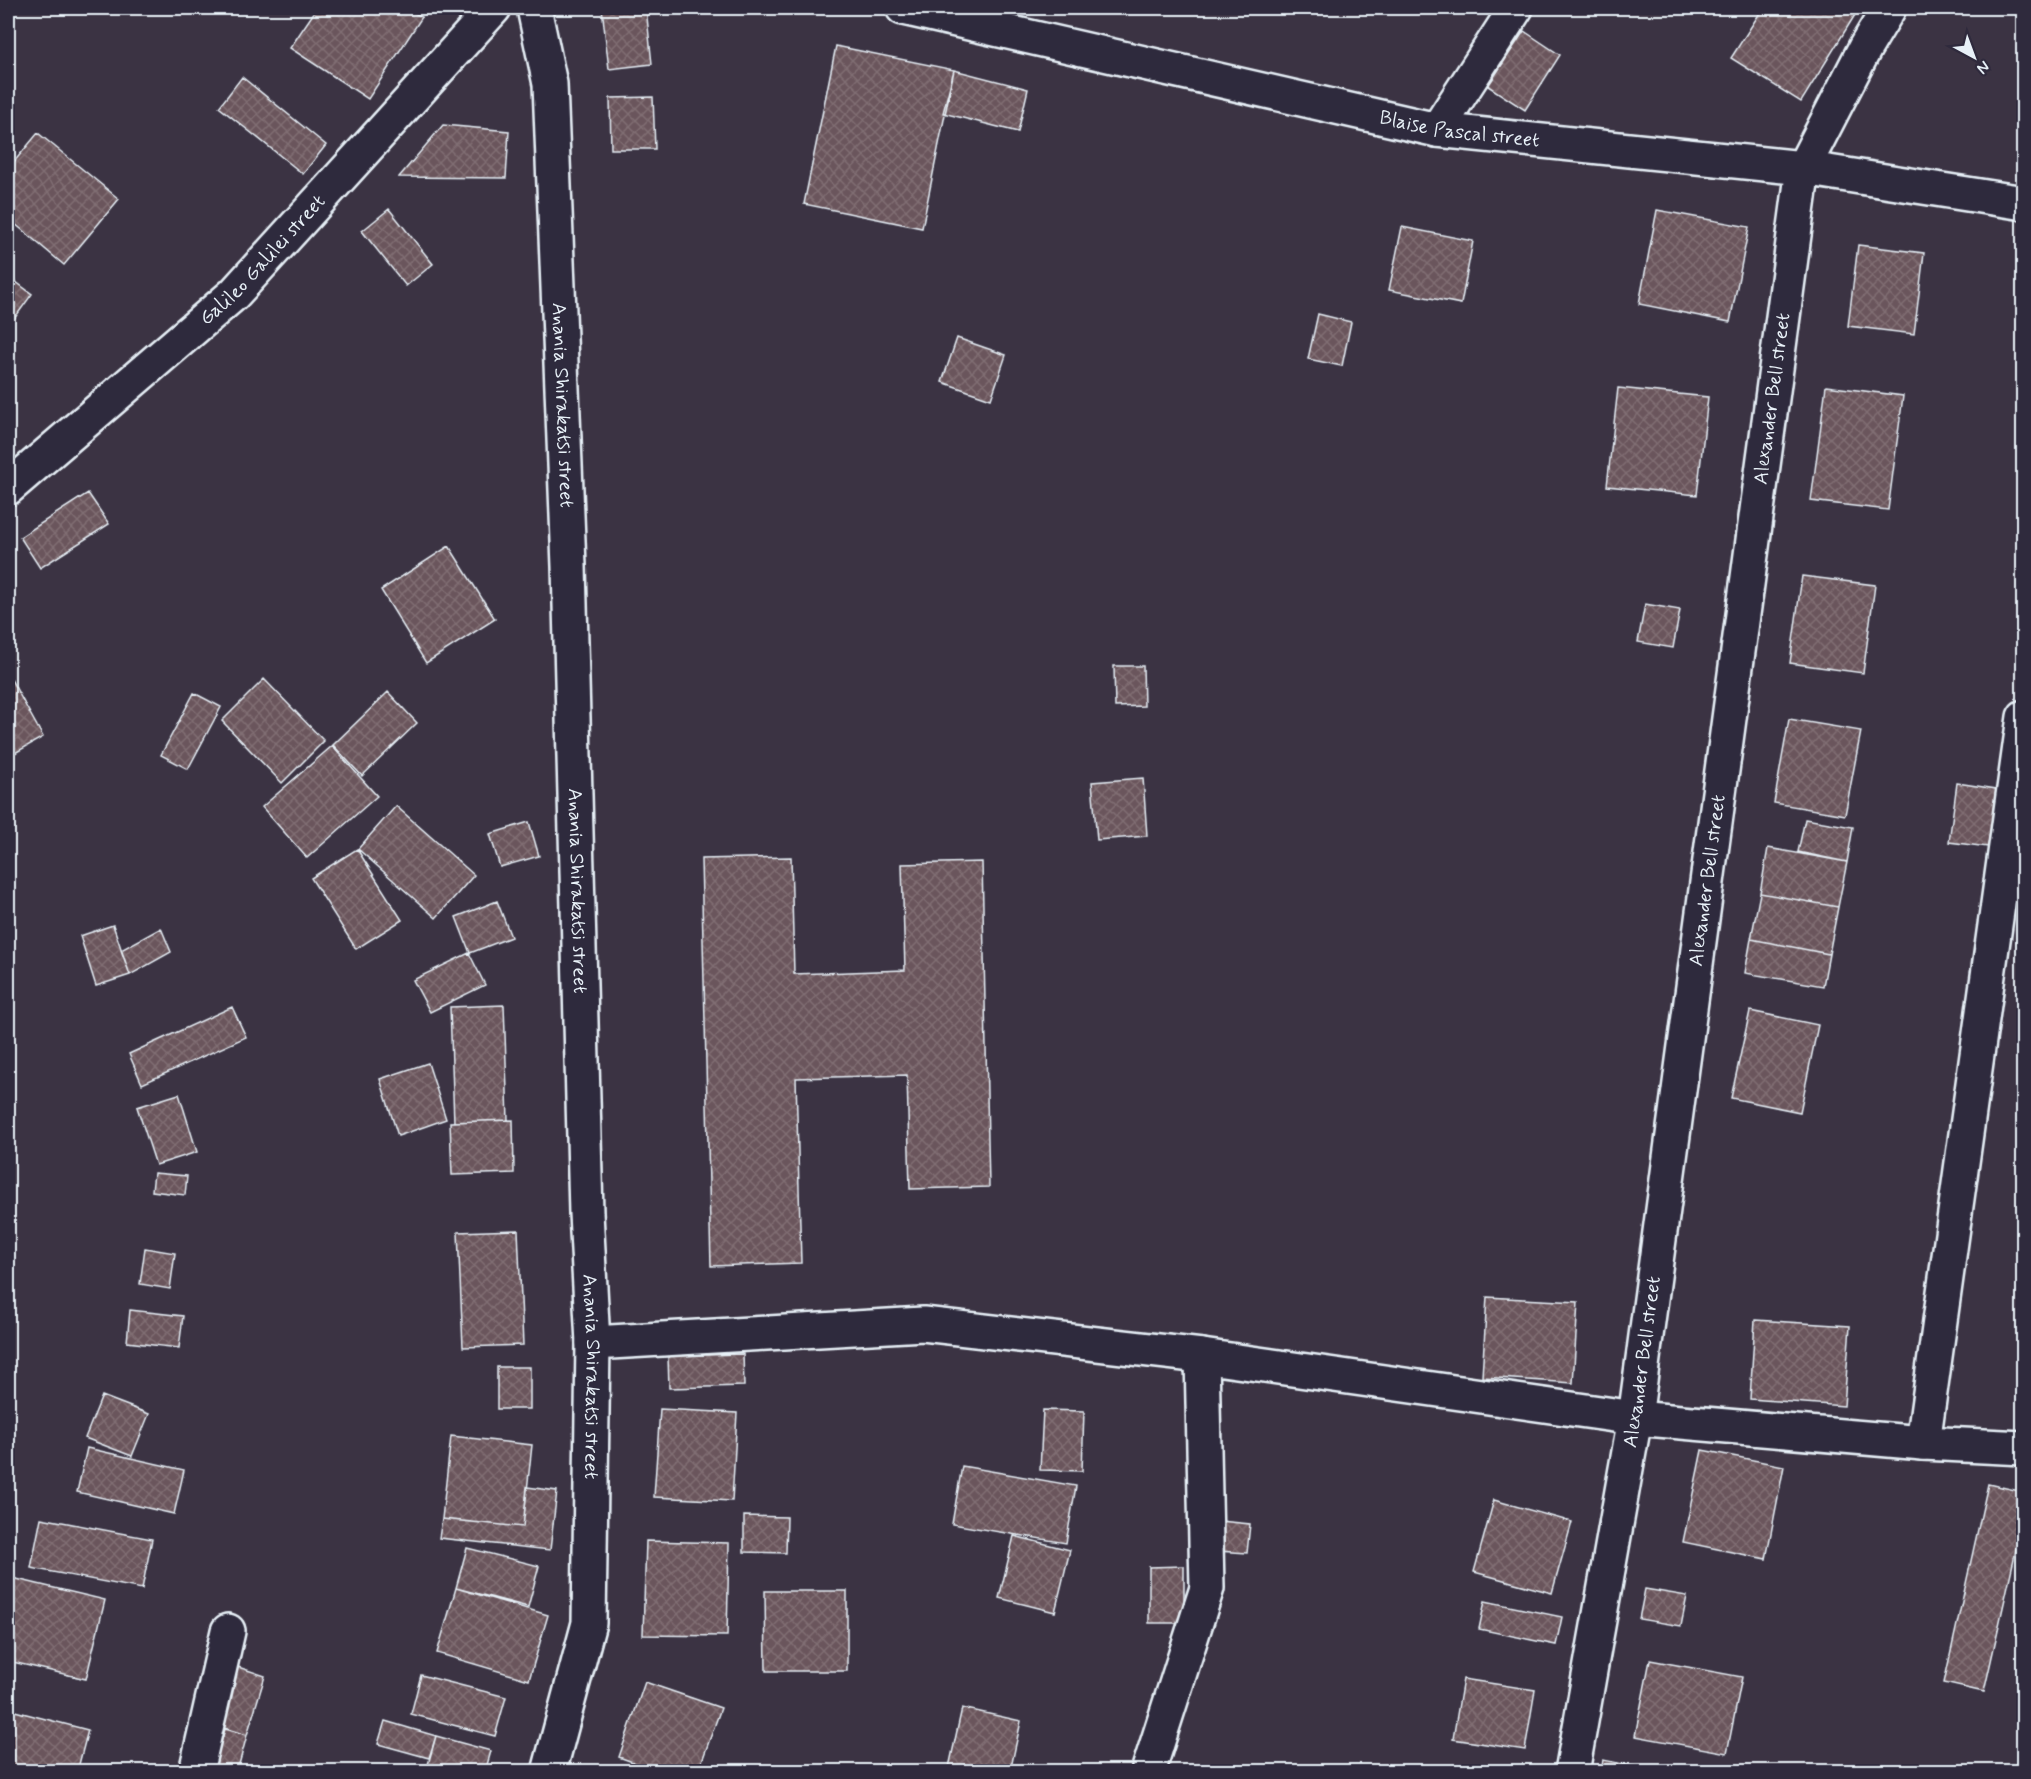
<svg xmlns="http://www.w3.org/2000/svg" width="2031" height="1779" font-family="Mynerve,sans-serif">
  <defs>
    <pattern id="building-cross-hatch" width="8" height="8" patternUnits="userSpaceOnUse" patternTransform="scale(1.5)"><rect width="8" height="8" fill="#6b555b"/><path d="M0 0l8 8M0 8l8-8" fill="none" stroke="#806e73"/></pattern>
  </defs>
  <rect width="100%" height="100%" fill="#3b3343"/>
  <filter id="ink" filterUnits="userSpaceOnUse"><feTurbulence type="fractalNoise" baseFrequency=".0167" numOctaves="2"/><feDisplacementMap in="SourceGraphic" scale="12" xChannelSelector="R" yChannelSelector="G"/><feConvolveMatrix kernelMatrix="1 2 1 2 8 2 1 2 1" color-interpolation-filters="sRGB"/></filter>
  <g filter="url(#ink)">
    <path fill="url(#building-cross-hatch)" stroke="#e8f1f8" stroke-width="1.5" d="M317 8H406L422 17 368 99 290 48Z
      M602 8H646L652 64 609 69Z
      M1763 8H1854L1858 10 1801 102 1731 58Z
      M1524 31 1560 55 1525 110 1488 86Z
      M836 46 954 70 922 228 804 204Z
      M954 70 1028 89 1018 132 943 113Z
      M242 77 326 145 303 174 219 107Z
      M653 97 655 149H611L610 98Z
      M443 125 509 131 506 178 399 177Z
      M38 133 119 199 64 265 8 218V169Z
      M389 209 433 264 406 286 362 231Z
      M1657 210 1749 227 1730 322 1639 304Z
      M1402 227 1473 241 1461 304 1389 290Z
      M1858 245 1924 253 1914 334 1848 326Z
      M8 276 32 294 14 319 8 315Z
      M1318 314 1351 322 1342 366 1308 359Z
      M957 338 1006 355 991 399 942 382Z
      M1826 386 1903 396 1888 510 1811 501Z
      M1618 388 1708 397 1697 495 1607 486Z
      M88 493 109 524 40 568 20 537Z
      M449 546 495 619 426 663 381 590Z
      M1802 576 1875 585 1863 673 1790 663Z
      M1645 604 1680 610 1673 648 1638 642Z
      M1114 666H1143L1144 706 1115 707Z
      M8 674 43 737 8 757Z
      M264 679 324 741 282 783 222 721Z
      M388 692 417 723 362 776 333 745Z
      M194 693 221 707 188 769 161 755Z
      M1789 719 1861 731 1845 815 1774 803Z
      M332 746 377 796 307 858 262 807Z
      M1143 778 1147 836 1097 840 1092 782Z
      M1957 783 1996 789 1988 847 1949 842Z
      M396 806 474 875 436 918 358 849Z
      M1805 819 1853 827 1847 862 1798 852Z
      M529 822 539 856 500 867 490 834Z
      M1768 848 1847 862 1838 907 1760 893Z
      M357 849 402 920 356 949 311 878Z
      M791 857 794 974 905 970 902 864 982 862 989 1187 910 1189 907 1075 796 1078 801 1263 711 1266 701 859Z
      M1760 893 1838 907 1829 954 1751 939Z
      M497 901 511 937 470 953 456 917Z
      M113 925 130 975 96 986 80 936Z
      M161 928 171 952 130 975 121 950Z
      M1751 939 1829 954 1823 986 1745 973Z
      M469 953 485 985 430 1012 413 980Z
      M504 1005 508 1120 454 1122 450 1007Z
      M232 1007 246 1037 142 1084 129 1054Z
      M1750 1011 1818 1025 1800 1112 1731 1098Z
      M428 1063 446 1119 398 1136 380 1079Z
      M179 1094 197 1152 156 1165 137 1107Z
      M513 1120 514 1173 452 1175 450 1122Z
      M154 1173 187 1176 185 1195 152 1191Z
      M518 1230 523 1345 463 1347 458 1232Z
      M145 1248 175 1253 170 1289 140 1284Z
      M1487 1297 1578 1302 1573 1383 1482 1377Z
      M130 1310 183 1316 179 1348 127 1342Z
      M1755 1320 1850 1326 1844 1406 1750 1399Z
      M743 1354 744 1386 669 1388 668 1356Z
      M497 1367H530V1409H497Z
      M102 1396 149 1414 132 1456 85 1438Z
      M660 1409 737 1413 732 1501 654 1497Z
      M1043 1410 1084 1411 1082 1471 1040 1470Z
      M451 1436 532 1445 523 1527 442 1519Z
      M87 1448 184 1470 174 1514 77 1492Z
      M1702 1450 1784 1466 1766 1559 1683 1542Z
      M962 1466 1076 1486 1066 1543 952 1524Z
      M1988 1484 2024 1492V1514L1984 1692 1944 1683Z
      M527 1487 557 1491 550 1550 439 1538 442 1519 523 1527Z
      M1494 1500 1572 1522 1552 1593 1474 1572Z
      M744 1516 787 1517 786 1553 744 1552Z
      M41 1518 152 1539 142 1589 31 1568Z
      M1220 1521 1250 1524 1247 1553 1218 1551Z
      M1014 1536 1070 1550 1055 1612 999 1598Z
      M646 1541 729 1543 727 1636 643 1635Z
      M467 1548 539 1566 528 1607 456 1588Z
      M1184 1566V1623H1149V1567Z
      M8 1577 105 1600 86 1679 8 1661Z
      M456 1588 548 1615 529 1680 437 1653Z
      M1645 1589 1687 1596 1681 1626 1639 1619Z
      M765 1591H847V1671H766Z
      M1485 1601 1562 1617 1556 1645 1479 1629Z
      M1650 1660 1742 1677 1727 1753 1635 1736Z
      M232 1665 265 1676 247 1735 214 1725Z
      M421 1675 506 1697 495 1736 411 1714Z
      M1463 1679 1535 1690 1525 1750 1453 1739Z
      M645 1682 721 1708 698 1772H660L619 1757Z
      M962 1708 1021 1721 1010 1772H948Z
      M11 1710 88 1730 77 1772H8V1722Z
      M385 1721 436 1736 429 1758 378 1744Z
      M225 1729 247 1735 237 1772 214 1766Z
      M436 1736 491 1751 485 1772H426Z
      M1603 1760 1661 1772H1601Z"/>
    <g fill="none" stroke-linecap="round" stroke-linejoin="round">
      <defs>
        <g id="minor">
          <path id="s1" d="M903 8 1437 130 1803 168 2024 203"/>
          <path d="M1437 130 1516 8"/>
          <path id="s2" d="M8 488 234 294 494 8"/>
          <path d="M593 1343 923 1324 1202 1356 1635 1418 1923 1443 2024 1448"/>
          <path d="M1923 1443 2024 717"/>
          <path d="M196 1772 228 1631"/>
          <path d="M1148 1772 1207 1588 1202 1356"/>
          <path id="s3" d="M1572 1772 1635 1418 1803 168 1865 48 1889 8"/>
        </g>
        <g id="major">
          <path id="s4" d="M534 8 550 84 569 566 586 1213 593 1343 589 1623 549 1772"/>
        </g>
      </defs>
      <use href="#minor" stroke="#e8f1f8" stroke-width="38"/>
      <use href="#major" stroke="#e8f1f8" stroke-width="38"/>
      <use href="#minor" stroke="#2f2a3d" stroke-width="33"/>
      <use href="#major" stroke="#2f2a3d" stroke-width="33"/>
    </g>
  </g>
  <g text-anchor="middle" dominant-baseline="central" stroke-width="4.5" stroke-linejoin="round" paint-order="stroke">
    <g font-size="20" fill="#e8f1f8" stroke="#2f2a3d">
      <text stroke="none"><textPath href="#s1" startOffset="570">Blaise Pascal street</textPath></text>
      <text stroke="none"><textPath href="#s2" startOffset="342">Galileo Galilei street</textPath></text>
      <text stroke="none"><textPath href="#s3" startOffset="1388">Alexander Bell street</textPath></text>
      <text stroke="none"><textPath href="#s4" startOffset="399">Anania Shirakatsi street</textPath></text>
      <text stroke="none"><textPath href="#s3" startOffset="902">Alexander Bell street</textPath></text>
      <text stroke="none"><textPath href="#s4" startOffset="885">Anania Shirakatsi street</textPath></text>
      <text stroke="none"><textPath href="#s3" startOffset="416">Alexander Bell street</textPath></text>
      <text stroke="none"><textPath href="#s4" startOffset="1371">Anania Shirakatsi street</textPath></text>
    </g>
  </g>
  <rect width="2031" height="1779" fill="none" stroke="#2f2a3d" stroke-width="30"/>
  <rect x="15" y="15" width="2001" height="1749" fill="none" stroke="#e8f1f8" stroke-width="2" filter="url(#ink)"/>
  <g transform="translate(1974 57) rotate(139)" stroke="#2f2a3d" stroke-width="4.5" paint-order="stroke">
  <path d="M0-4.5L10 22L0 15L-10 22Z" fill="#e8f1f8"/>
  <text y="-9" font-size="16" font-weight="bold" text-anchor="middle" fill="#e8f1f8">N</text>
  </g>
</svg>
